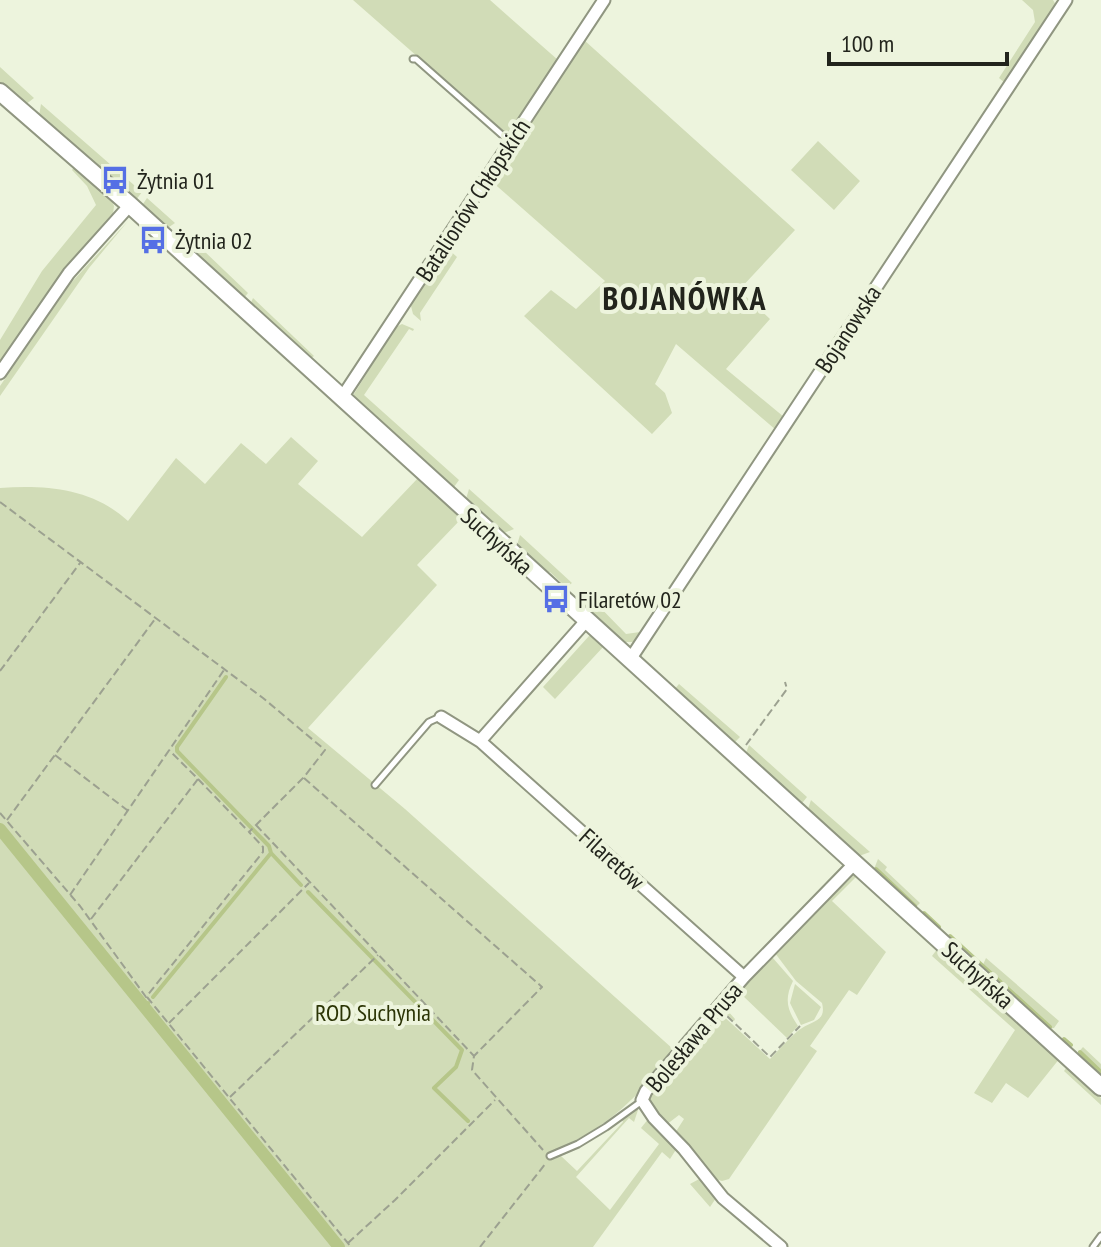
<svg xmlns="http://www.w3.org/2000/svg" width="1101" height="1247" font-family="'PT Sans Narrow',sans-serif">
  <rect width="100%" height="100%" fill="#edf4dd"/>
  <path fill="#d1dcb7" d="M353 0H490L558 60 508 136Z
    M1022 0H1053L1056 5 1005 83 999 78 1035 22 1033 10Z
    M584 40 795 230 739 290 770 319 726 369 784 417 776 430 676 344 655 384 665 393 672 413 652 434 524 316 551 290 576 309 605 281 490 180Z
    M0 67 34 98 25 105 0 84Z
    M41 104 142 192 136 200 39 116Z
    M818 141 860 181 834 210 791 170Z
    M74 167 112 201 114 206 113 214 63 270 24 329 0 361V340L42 271 96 205 87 186 72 170Z
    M147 198 175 223 166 229 141 207Z
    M128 221 89 268 0 396V386L71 283Z
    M180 228 248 293 244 298 175 236Z
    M447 248 457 257 420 313 421 321 413 314 410 302Z
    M883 265 826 353H823Z
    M253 298 314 356 310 359 250 305Z
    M402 324 414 329 413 331 409 329 364 395 459 480 454 487 352 397 396 327Z
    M291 437 318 461 298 484 362 537 418 478 462 518 417 565 437 585 308 728 405 809 673 1049 677 1050C635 1098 611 1127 550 1152L551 1160 561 1156 577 1171 623 1122 621 1118 636 1108 638 1110 634 1122 629 1118 576 1177 610 1210 659 1144 641 1128 649 1118 677 1148 670 1159 662 1152 593 1247H341L0 825V488C46 485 92 488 128 521L176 458 205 484 241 443 266 464Z
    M469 489 514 529 504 533 466 499Z
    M709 530 635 642H623L584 606 583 602 590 597 626 634 640 632Z
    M520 535 572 583 566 587 550 572 546 573 517 545Z
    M589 636H594L604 646 555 699 543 687Z
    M679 684 740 737 735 742 674 690Z
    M749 745 807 797 803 802H798L746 753Z
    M811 800 812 801 870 852 859 856 808 809Z
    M0 834 336 1247H0Z
    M878 859 887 867 885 870 920 903 916 907H914L874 869Z
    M854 875H858L832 901 886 952 857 995 849 990 810 1046 817 1051 729 1179 722 1181 715 1179 675 1133 684 1119 679 1115 666 1125 651 1106 649 1094 719 1012 770 1059C779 1050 789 1038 799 1030 811 1021 827 1022 822 1003L796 981 775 953Z
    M938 948 1060 1058 1028 1098 1006 1083 992 1103 974 1093 1015 1030 932 956Z
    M772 957 793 981C784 999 787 1010 798 1026L787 1038 741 994 727 1010 735 1019 734 1021 722 1010Z
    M986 958 1059 1021 1054 1028 1048 1029 981 969Z
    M795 984 821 1007 814 1020 801 1025 790 1003Z
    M1083 1047 1101 1064V1076L1076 1055Z
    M1067 1067 1101 1098V1105L1064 1071Z
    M701 1178 716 1198 710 1207 690 1184Z"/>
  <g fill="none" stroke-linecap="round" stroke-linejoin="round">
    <path stroke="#b6c689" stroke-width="4" d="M271 853 301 885
      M876 869 915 906
      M308 892 462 1050 456 1067 434 1088 468 1121
      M924 913 939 927
      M950 936 1050 1027
      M153 997 271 853 269 846 177 751V747L226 677
      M144 1008 148 1003
      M1064 1039 1071 1045
      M1080 1052 1101 1072"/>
    <path stroke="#b6c689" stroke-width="12" d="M0 829 339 1247"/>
    <defs>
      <path id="lane" d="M413 59H416L510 142
        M375 785 429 722 440 717
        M550 1156 578 1144 606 1127 642 1101
        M1093 1247 1101 1236"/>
      <path id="street" d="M0 373 69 273 130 205
        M341 399 604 0
        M631 658 1066 0
        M441 717 480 741 744 977
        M480 741 586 621
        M781 1247 723 1198 684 1149 654 1118 642 1100 646 1091 744 977 855 863"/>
      <path id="secondary" d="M0 92 130 205 1101 1087"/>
    </defs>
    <use href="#lane" stroke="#909681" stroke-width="9"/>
    <use href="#street" stroke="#909681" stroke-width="15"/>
    <use href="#secondary" stroke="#909681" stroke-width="20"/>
    <path stroke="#9ca190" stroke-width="2" stroke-dasharray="8 4" stroke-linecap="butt" d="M0 502 263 698 325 750 304 777 249 832 263 847V852L146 997 80 906 0 813
      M0 671 80 563
      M746 745 787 689 785 682
      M55 755 127 810
      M304 778 542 987 474 1056 472 1070 543 1150
      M198 779 248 831
      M7 820 155 619
      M256 825 474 1056
      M70 895 224 670
      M91 919 198 779 169 750
      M147 997 351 1247
      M727 1016 770 1057 800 1026
      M169 1023 309 883
      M230 1097 378 955
      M348 1243 395 1200 495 1100
      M480 1247 546 1163"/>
    <use href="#lane" stroke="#fff" stroke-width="5"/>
    <use href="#street" stroke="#fff" stroke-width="11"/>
    <use href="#secondary" stroke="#fff" stroke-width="16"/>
  </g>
  <defs>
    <symbol id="bus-bare" viewBox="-9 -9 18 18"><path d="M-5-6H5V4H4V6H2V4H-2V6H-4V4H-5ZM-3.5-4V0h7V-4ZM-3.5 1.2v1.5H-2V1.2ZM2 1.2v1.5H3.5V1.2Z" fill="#556fe5" stroke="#edf4dd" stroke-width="2.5" paint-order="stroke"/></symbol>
  </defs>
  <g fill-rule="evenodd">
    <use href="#bus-bare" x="95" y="160" width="40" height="40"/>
    <use href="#bus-bare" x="133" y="220" width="40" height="40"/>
    <use href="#bus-bare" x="536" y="579" width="40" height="40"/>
  </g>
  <g text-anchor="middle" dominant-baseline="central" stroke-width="8" stroke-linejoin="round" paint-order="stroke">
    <g font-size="24" fill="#22241c" stroke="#edf4dd" text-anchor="start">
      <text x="137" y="180">Żytnia 01</text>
      <text x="175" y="240">Żytnia 02</text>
      <text x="578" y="599">Filaretów 02</text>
    </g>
    <g font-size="24" fill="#22241c" stroke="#edf4dd">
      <text transform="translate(473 200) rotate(-57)">Batalionów Chłopskich</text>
      <text transform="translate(848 329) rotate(-57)">Bojanowska</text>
      <text transform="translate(497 541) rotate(42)">Suchyńska</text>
      <text transform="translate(612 859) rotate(42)">Filaretów</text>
      <text transform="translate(978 975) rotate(42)">Suchyńska</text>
      <text transform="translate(694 1037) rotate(-50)">Bolesława Prusa</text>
    </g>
    <g font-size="24" fill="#2b3405" stroke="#edf4dd">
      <text x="373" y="1012">ROD Suchynia</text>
    </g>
    <g font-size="32" font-weight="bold" letter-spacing="2" fill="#22241c" stroke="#edf4dd">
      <text x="685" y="298">BOJANÓWKA</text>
    </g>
  </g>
  <path d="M829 52v12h178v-12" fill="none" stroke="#22241c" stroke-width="4"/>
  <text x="841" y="52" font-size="24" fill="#22241c" stroke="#edf4dd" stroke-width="6" paint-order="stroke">100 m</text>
</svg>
